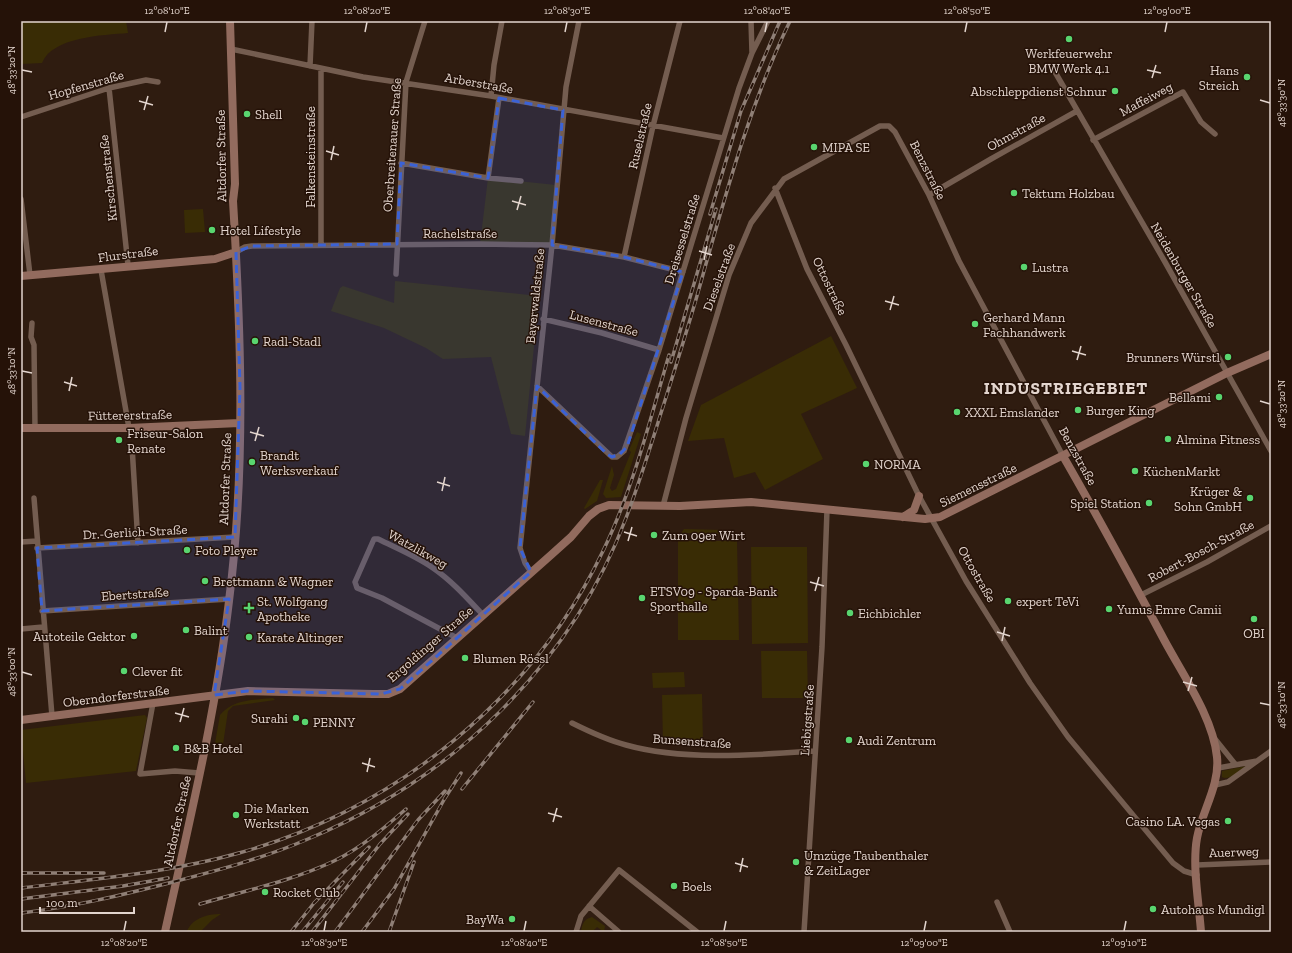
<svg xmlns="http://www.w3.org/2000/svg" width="1292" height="953" font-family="'Zilla Slab',serif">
  <rect width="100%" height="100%" fill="#2f1c10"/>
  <path fill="#392c05" d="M21 21H126L128 33C103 35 52 37 42 63L21 64Z
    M488 178 556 185 552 245 480 244Z
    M203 209 205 232 185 233 184 210Z
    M395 281 539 296 525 436 511 434 491 357 443 359 426 348 384 328 331 311 340 288 343 286 394 303Z
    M831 336 857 388 801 414 823 459 765 490 755 472 734 478 724 438 688 441 701 405Z
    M637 432 641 434 621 497 606 498 603 494 612 466 614 475 610 488 612 491 616 489 631 452 629 450Z
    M600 480H603L597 501 585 509 584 508Z
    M684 529 723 530V534L681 533Z
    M678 541H737L739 640H678Z
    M751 547H807L808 643 752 644Z
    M761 651H807L808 698H762Z
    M684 672 685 687 653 688 652 673Z
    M702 694 703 744 663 745 662 695Z
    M273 698 275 700 233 706 228 711 222 751 214 749 220 715C233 699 254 700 273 698Z
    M145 715 147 718 136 771 26 783 21 730Z
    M1246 766C1239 771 1230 781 1222 777V771Z
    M221 914 212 920 200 932 187 931C193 918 207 914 221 914Z
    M592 917 605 926 604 932 597 927 592 932H581C582 924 584 919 592 917Z"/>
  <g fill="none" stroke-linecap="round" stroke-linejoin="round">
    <path stroke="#745d50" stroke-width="5.5" d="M751 21 752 53
      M231 49 363 77 491 96 723 138
      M310 66 312 21
      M1055 72 1165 262 1271 451
      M109 88 128 265
      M491 96 494 65 502 21
      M21 117 109 88 146 80 158 82
      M1093 140 1183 92 1201 122 1215 134
      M401 163 488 178 521 181
      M488 178 499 98
      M775 188 807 269 846 345 919 496 966 581 1030 683 1068 737 1173 863 1184 871 1197 875
      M929 195 991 159 1077 111
      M21 199 30 275
      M321 245V68
      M236 252 245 247 252 246 480 244 552 245 624 257 683 272
      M624 257 653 126 680 21
      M101 270 129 428
      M396 274 406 82 425 21
      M543 319 602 333 659 350
      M32 323 31 337 34 345 35 428
      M537 386 612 457H617L624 451 659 350 739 88 752 53 768 21
      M132 446 138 543
      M34 498 52 716
      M663 506 686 418 729 275 751 223 784 179 880 126H889L895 132 929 195 959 261 1063 456
      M21 542 37 541
      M37 548 235 537
      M531 572 525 563 520 548 552 245 566 87 579 21
      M1141 595 1207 562 1271 526
      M42 611 229 599
      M21 629 43 627
      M457 638 382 598 357 588 355 582 374 539H378C396 548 416 556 433 568 452 581 467 598 483 615
      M153 703 140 774 175 771 199 773
      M572 723C590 732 607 740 626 745 683 761 756 755 815 751
      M1215 739 1235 764
      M1218 768 1257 761
      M1215 785 1228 782 1271 751
      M1197 865 1271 862
      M997 902 1010 932
      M589 906 619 932
      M576 932 581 916 619 870 697 932
      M804 932 822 647 827 510"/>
    <path stroke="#926b5e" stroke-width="8" d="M21 276 215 259 236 252
      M21 428H129L239 423
      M1063 456C1097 515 1129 574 1161 634 1180 671 1213 716 1217 757 1220 785 1202 811 1197 838 1192 866 1199 903 1201 932
      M903 517 914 510 919 496
      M21 720 248 691 373 694H388L400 689 551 555 571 537 589 516 598 509 609 505 680 506 751 502 925 519 940 517 1227 373 1271 354
      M165 932C189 823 216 712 229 601 246 468 241 334 233 201L235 184 230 21"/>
    <defs>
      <path id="rail" d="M710 214 741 111 780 21
        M671 362 716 209
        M462 789 533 702
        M21 873H104
        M21 888C94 879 168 873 239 853 396 809 533 698 603 551 633 489 650 420 669 355
        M21 899 123 886 168 878
        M200 904C244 891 292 881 334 861 361 848 383 829 406 809
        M21 913C73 907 122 895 173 882 219 870 264 858 308 839 452 779 571 665 626 518 639 484 650 448 661 413 676 366 691 319 704 271 728 186 751 102 790 21
        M291 932 314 903 369 847
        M302 932 343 882
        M312 932 380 844 408 814
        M335 932 418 820 445 791
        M362 932 394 889 445 798 461 773
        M389 932 414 862"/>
    </defs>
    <use href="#rail" stroke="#8f7f76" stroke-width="3.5"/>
    <use href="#rail" stroke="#251208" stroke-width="2" stroke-dasharray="6" stroke-linecap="butt"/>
  </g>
  <path fill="#3b62d6" fill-opacity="0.2" stroke="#3b62d6" stroke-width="3" stroke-dasharray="8 5" stroke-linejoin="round" d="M499 98 563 110 552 245 624 257 683 272 627 447 620 454 612 457 607 454 537 386 520 548 531 572 400 689 381 694 248 691 214 695 229 599 42 611 37 548 235 537 240 388 236 252 252 246 397 244 401 163 488 178Z"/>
  <path fill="none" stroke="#e3d5ce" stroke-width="1.5" d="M165 32 167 22M365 32 367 22M565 32 567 22M765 32 767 22M965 32 967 22M1165 32 1167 22M22 70 32 72M1147 70 1161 73M1152 78 1156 65M1260 100 1270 103M139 101 153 105M144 110 148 96M326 151 339 155M331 160 334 146M512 201 526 205M517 210 521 196M699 251 712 255M704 260 707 246M885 301 899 305M890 310 894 296M1072 351 1086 355M1077 360 1081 346M22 371 32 373M64 382 77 386M69 391 72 377M1260 401 1270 404M250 432 264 436M255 441 259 427M437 482 450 486M442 491 445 477M624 532 637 536M628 541 632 527M810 582 824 586M815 591 819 577M997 632 1010 636M1002 641 1005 627M22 672 32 675M1183 682 1197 686M1188 691 1192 677M1260 703 1270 705M175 713 189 717M180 722 184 708M362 763 375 767M367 772 370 758M548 813 562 817M553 822 557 808M735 863 748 867M740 872 743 858M124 931 126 921M324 931 326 921M524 931 526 921M724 931 726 921M924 931 926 921M1124 931 1126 921"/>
  <g fill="#59d56f" stroke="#251208" stroke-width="1.5">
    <circle cx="1069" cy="39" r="4"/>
    <circle cx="1247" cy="77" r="4"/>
    <circle cx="1115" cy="91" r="4"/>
    <circle cx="247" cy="114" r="4"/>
    <circle cx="814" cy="147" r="4"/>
    <circle cx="1014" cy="193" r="4"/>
    <circle cx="212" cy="230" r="4"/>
    <circle cx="1024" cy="267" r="4"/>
    <circle cx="975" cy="324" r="4"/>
    <circle cx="255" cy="341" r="4"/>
    <circle cx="1228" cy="357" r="4"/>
    <circle cx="1219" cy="397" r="4"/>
    <circle cx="1078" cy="410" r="4"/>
    <circle cx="957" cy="412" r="4"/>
    <circle cx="1168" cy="439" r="4"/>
    <circle cx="119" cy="440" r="4"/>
    <circle cx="252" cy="462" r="4"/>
    <circle cx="866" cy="464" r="4"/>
    <circle cx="1135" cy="471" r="4"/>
    <circle cx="1250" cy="498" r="4"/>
    <circle cx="1149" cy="503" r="4"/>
    <circle cx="654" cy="535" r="4"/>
    <circle cx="187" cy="550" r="4"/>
    <circle cx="205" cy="581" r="4"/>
    <circle cx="642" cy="598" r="4"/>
    <circle cx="1008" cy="601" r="4"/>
    <path d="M247 602h4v4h4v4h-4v4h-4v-4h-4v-4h4z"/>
    <circle cx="1109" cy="609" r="4"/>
    <circle cx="850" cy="613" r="4"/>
    <circle cx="1254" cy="619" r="4"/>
    <circle cx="186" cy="630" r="4"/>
    <circle cx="134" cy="636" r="4"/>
    <circle cx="249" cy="637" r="4"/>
    <circle cx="465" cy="658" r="4"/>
    <circle cx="124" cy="671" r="4"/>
    <circle cx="296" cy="718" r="4"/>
    <circle cx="305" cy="722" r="4"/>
    <circle cx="849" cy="740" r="4"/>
    <circle cx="176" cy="748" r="4"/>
    <circle cx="236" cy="815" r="4"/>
    <circle cx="1228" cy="821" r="4"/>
    <circle cx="796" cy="862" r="4"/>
    <circle cx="674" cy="886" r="4"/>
    <circle cx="265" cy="892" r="4"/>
    <circle cx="1153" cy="909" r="4"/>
    <circle cx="512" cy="919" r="4"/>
  </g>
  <g text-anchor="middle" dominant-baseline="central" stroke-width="3" stroke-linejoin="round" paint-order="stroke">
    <g font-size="13" fill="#e3d5ce" stroke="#251208" text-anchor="start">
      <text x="1069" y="53" text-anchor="middle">Werkfeuerwehr<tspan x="1069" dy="15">BMW Werk 4.1</tspan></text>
      <text x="1239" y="70" text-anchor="end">Hans<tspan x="1239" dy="15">Streich</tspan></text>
      <text x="1107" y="91" text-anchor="end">Abschleppdienst Schnur</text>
      <text x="255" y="114">Shell</text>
      <text x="822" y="147">MIPA SE</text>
      <text x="1022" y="193">Tektum Holzbau</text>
      <text x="220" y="230">Hotel Lifestyle</text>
      <text x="1032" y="267">Lustra</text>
      <text x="983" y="317">Gerhard Mann<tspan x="983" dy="15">Fachhandwerk</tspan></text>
      <text x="263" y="341">Radl-Stadl</text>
      <text x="1220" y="357" text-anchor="end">Brunners Würstl</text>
      <text x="1211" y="397" text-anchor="end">Bellami</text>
      <text x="1086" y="410">Burger King</text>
      <text x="965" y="412">XXXL Emslander</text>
      <text x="127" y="433">Friseur-Salon<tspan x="127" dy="15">Renate</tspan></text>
      <text x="1176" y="439">Almina Fitness</text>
      <text x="260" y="455">Brandt<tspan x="260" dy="15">Werksverkauf</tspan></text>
      <text x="874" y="464">NORMA</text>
      <text x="1143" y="471">KüchenMarkt</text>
      <text x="1242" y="491" text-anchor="end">Krüger &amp;<tspan x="1242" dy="15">Sohn GmbH</tspan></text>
      <text x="1141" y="503" text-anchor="end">Spiel Station</text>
      <text x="662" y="535">Zum 09er Wirt</text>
      <text x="195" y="550">Foto Pleyer</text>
      <text x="213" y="581">Brettmann &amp; Wagner</text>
      <text x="650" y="591">ETSV09 - Sparda-Bank<tspan x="650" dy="15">Sporthalle</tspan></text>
      <text x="257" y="601">St. Wolfgang<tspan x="257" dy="15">Apotheke</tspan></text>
      <text x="1016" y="601">expert TeVi</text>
      <text x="1117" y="609">Yunus Emre Camii</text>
      <text x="858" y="613">Eichbichler</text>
      <text x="194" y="630">Balint</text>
      <text x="1254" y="633" text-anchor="middle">OBI</text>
      <text x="126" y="636" text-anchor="end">Autoteile Gektor</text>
      <text x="257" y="637">Karate Altinger</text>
      <text x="473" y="658">Blumen Rössl</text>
      <text x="132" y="671">Clever fit</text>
      <text x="288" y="718" text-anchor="end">Surahi</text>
      <text x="313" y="722">PENNY</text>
      <text x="857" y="740">Audi Zentrum</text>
      <text x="184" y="748">B&amp;B Hotel</text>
      <text x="244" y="808">Die Marken<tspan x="244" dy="15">Werkstatt</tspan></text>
      <text x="1220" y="821" text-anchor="end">Casino LA. Vegas</text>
      <text x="804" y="855">Umzüge Taubenthaler<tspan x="804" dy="15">&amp; ZeitLager</tspan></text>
      <text x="682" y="886">Boels</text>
      <text x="273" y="892">Rocket Club</text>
      <text x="1161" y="909">Autohaus Mundigl</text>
      <text x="504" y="919" text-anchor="end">BayWa</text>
    </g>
    <g font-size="13" fill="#e3d5ce" stroke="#251208">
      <text transform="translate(479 83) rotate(10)">Arberstraße</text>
      <text transform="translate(86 85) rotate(-16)">Hopfenstraße</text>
      <text transform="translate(1146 99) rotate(-28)">Maffeiweg</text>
      <text transform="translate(1016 132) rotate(-29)">Ohmstraße</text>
      <text transform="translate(640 136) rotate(-77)">Ruselstraße</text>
      <text transform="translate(392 145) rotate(-86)">Oberbreitenauer Straße</text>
      <text transform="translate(221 156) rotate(-91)">Altdorfer Straße</text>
      <text transform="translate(310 157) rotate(-90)">Falkensteinstraße</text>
      <text transform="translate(928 170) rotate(63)">Benzstraße</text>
      <text transform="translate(108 178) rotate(-96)">Kirschenstraße</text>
      <text x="460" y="233">Rachelstraße</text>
      <text transform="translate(682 239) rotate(-73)">Dreisesselstraße</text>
      <text transform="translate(128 254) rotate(-7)">Flurstraße</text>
      <text transform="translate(1184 275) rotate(60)">Neidenburger Straße</text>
      <text transform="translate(719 277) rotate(-70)">Dieselstraße</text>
      <text transform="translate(830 286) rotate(64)">Ottostraße</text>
      <text transform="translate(535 296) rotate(-84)">Bayerwaldstraße</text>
      <text transform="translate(604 323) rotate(15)">Lusenstraße</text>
      <text transform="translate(130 415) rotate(-1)">Füttererstraße</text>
      <text transform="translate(1078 456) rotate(61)">Benzstraße</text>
      <text transform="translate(225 479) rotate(-88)">Altdorfer Straße</text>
      <text transform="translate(978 485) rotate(-26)">Siemensstraße</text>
      <text transform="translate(135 532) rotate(-3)">Dr.-Gerlich-Straße</text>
      <text transform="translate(418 549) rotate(29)">Watzlikweg</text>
      <text transform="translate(1201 551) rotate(-28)">Robert-Bosch-Straße</text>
      <text transform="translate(977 574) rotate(60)">Ottostraße</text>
      <text transform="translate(135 594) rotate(-4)">Ebertstraße</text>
      <text transform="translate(430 644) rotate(-41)">Ergoldinger Straße</text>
      <text transform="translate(116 696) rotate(-7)">Oberndorferstraße</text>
      <text transform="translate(807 720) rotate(-86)">Liebigstraße</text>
      <text transform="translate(692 741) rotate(4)">Bunsenstraße</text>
      <text transform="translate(177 821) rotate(-78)">Altdorfer Straße</text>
      <text transform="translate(1234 852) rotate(-2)">Auerweg</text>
    </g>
    <g font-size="17" font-weight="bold" letter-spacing="1" fill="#e3d5ce" stroke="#251208">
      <text x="1066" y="388">INDUSTRIEGEBIET</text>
    </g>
  </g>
  <rect width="1292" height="953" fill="none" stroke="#251208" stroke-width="44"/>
  <path d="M40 907v6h94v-6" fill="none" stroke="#e3d5ce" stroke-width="2"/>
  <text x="46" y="907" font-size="12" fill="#e3d5ce" stroke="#251208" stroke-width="3" paint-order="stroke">100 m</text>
  <rect x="22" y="22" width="1248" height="909" fill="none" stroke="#e3d5ce" stroke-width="1.5"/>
  <g font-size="10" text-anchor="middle" fill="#e3d5ce">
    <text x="167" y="14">12°08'10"E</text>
    <text x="367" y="14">12°08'20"E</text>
    <text x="567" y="14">12°08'30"E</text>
    <text x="767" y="14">12°08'40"E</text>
    <text x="967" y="14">12°08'50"E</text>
    <text x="1167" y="14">12°09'00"E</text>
    <text transform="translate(11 70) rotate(-90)" y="4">48°33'20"N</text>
    <text transform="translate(1281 103) rotate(-90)" y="4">48°33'30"N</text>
    <text transform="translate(11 371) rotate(-90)" y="4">48°33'10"N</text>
    <text transform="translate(1281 404) rotate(-90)" y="4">48°33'20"N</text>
    <text transform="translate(11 672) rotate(-90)" y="4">48°33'00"N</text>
    <text transform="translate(1281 705) rotate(-90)" y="4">48°33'10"N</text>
    <text x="124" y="946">12°08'20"E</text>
    <text x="324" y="946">12°08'30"E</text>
    <text x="524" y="946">12°08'40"E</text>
    <text x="724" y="946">12°08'50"E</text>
    <text x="924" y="946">12°09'00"E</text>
    <text x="1124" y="946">12°09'10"E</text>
  </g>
</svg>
